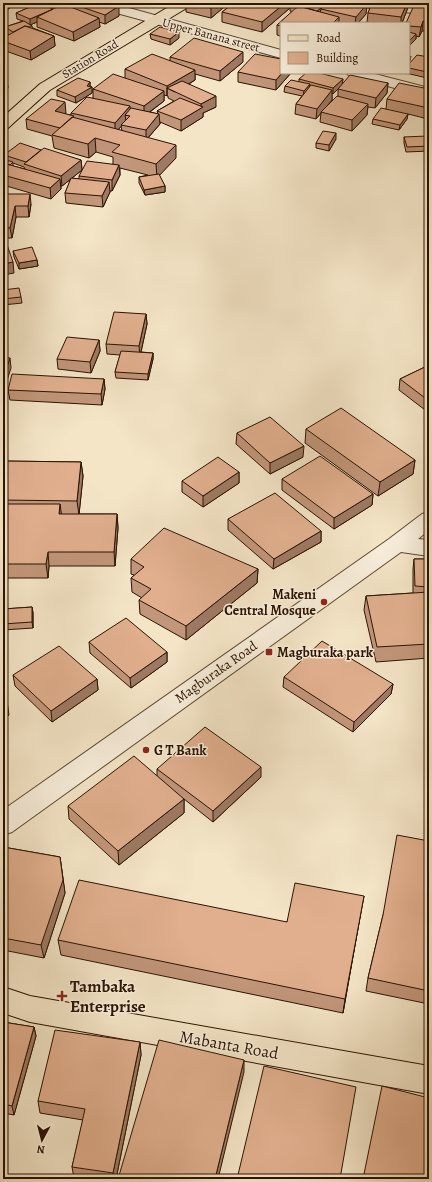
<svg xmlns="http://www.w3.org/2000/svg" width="432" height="1182" font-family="Alegreya,serif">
  <rect width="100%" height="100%" fill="#f4e5c7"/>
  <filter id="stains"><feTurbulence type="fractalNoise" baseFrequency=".005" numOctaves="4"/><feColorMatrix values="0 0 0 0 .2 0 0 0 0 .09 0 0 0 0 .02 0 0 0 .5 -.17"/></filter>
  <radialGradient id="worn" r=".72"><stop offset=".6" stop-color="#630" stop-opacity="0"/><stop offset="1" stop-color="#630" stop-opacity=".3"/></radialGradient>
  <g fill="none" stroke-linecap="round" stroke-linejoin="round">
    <defs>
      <path id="minor" d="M89 3H111L281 50V58L91 6Z
        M356 3H397L429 7V15L363 7 358 6Z
        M347 73H371L429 88V97L349 76Z
        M429 512V530L418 539 429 540V556L401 552 12 832 3 835V810L389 539 422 514Z"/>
      <path id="major" d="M175 3H192L190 6 50 90 8 128 3 130V117L40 84Z
        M3 987 30 996 429 1066V1094L30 1022 3 1013Z"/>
    </defs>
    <use href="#minor" stroke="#5d4732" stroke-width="2"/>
    <use href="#major" stroke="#2b1200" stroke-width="2"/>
    <use href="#minor" fill="#f8eedb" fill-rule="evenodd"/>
    <use href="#major" fill="#f4e5c7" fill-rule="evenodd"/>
  </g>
  <path fill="#c2967a" stroke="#2b1200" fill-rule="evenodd" d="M3 3H109L119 16 105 24 99 22 100 27 74 41 37 27V22L30 25 28 24 32 26 33 28 54 36 55 46 31 60 3 50V38L9 35 5 32V27L23 21 17 19 16 13 28 8 16 4 5 11H3Z
    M186 3H229L211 18 186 12Z
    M234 3 366 4V14L358 23H281V36L277 35V25L292 12 290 11V8L262 32 222 22V12Z
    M372 3H408L407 10 402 23H372L367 22 368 13Z
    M429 3V31H422L419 37 416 36V39L409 46V23Z
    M150 34 179 38 170 45 151 39Z
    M170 57 243 62 220 81 195 74V80L189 84 216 107 203 113V117L181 131 160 122V124L148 138 176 158 159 175 165 186V192L145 195 139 183V177L148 175 120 168V175L112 191H110V192L103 207 66 203 65 193 71 179 62 186H61V189L51 199 3 185V159H4V155L41 150 81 160 82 170 72 178 79 179V176L113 164V157L96 152 89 158 54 148 52 136 27 129 26 119 66 113 65 114 71 115V113L93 98V89L125 78V69L170 61ZM164 95 168 96V98L174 101 157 111 158 114 150 112 164 101ZM121 126 122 131 118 130ZM13 163 24 167 25 169 13 166Z
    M429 57V75L427 78 406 73H409V64Z
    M238 72 281 73H291L276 90 238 82Z
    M299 79H343L342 84 388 83 387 93 375 108 368 107 367 115 352 131 320 122 321 113 316 119 295 114 296 104 302 96 284 92 285 86 299 82ZM341 86 338 89V96L327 106 332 100V93L333 94Z
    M90 82V87H92V93L76 103 57 96V90Z
    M429 89V118L428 119 408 114 407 119 399 130 372 124 373 119 386 109 387 99Z
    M404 137 429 143V151L406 152 404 143Z
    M336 139 329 151 316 148V143Z
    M3 194 31 204 29 217H16L12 238H3Z
    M13 251 37 260 38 266 19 269 14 257Z
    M3 290 21 297 22 303 3 305Z
    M146 314 147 324 141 352 153 353V359L148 380 116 378 115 372 120 355 107 354 106 344Z
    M99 340 100 351 91 373 58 369 57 359Z
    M429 365V413L399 390 400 379Z
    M104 379 105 389 102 405 10 400 8 390Z
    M306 429 415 460 413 474 378 496 305 443Z
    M237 433 303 457 270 474 236 444Z
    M3 461 81 462 83 476 79 514H117L118 528 115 566H49L48 578H3V523H4L6 514H3Z
    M239 472V483L203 507 182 492V481Z
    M282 479 373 494 372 505 334 529 282 490Z
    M228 519 321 531V542L273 569 228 530Z
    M131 559 258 569 257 583 186 640 140 614 139 600 142 598 132 592 131 578 134 575 131 574Z
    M414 559H429V658L376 662 364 610 366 596 413 593V569Z
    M32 607 33 613V628L3 630V609Z
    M89 642 167 652V662L131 688 90 653Z
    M13 675 97 679 98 690 52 722 15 686Z
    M284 677 393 684 391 694 353 732 283 687Z
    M157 769 261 777 213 822 184 799V813L119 865 69 819 68 806 157 776Z
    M429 841V1004L366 991 368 978 383 915Z
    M3 847 60 857 65 893 44 958 3 950Z
    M361 911 343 1013 61 955 58 940 287 922Z
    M3 1022 34 1027 36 1036 14 1115 3 1113Z
    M140 1042 141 1055 116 1179H81L74 1178 72 1167 83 1120 40 1113 38 1101Z"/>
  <path fill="#9e7a63" stroke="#2b1200" d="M4 3H15L16 4 5 11Z
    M217 3H229L211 18V8Z
    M285 3H296L290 6V8L262 32V22Z
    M306 3H310L304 7V10L299 8Z
    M328 3 321 9 320 13 317 11Z
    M360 3H366V5L367 4 366 14 358 23H355L356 17Z
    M407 3H408L407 10 402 23H401V17Z
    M119 6V16L105 24V15Z
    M53 9 37 17V22L30 25V19Z
    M339 17V23H333Z
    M99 18 100 27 74 41 73 32Z
    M423 21 422 31 419 37 421 27Z
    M179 32V38L170 45V39Z
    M416 34V39L409 46V41Z
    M54 36 55 46 31 60 30 51Z
    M243 52V62L220 81V71Z
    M411 56 410 61 409 62V58Z
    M6 64 7 74 3 77V66Z
    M195 70V80L175 92 167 88V96V86Z
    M429 70V75L427 78V72Z
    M282 73H291L276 90V80Z
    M7 78 8 88 3 94V82Z
    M343 79 342 85 333 94V88Z
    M90 82V88L92 87V93L76 103 75 97 87 86Z
    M388 83 387 93 375 108 376 98Z
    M310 84 309 90 303 96 304 91Z
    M332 90V100L322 112H321V113L316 119 317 109Z
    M164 91V101L144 116V106Z
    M216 96V107L203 113V117L181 131V120L201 108V104Z
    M65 102 66 113 56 121 55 111Z
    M368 104 367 115 352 131V120Z
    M130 106 131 116 125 115 126 121 115 133V123Z
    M159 114 160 124 146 140V130Z
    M408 114 407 119 399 130 400 125Z
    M336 133V139L329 151V145Z
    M95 138 96 152 89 158 88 144Z
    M176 145V158L157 178 156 164Z
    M81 160 82 170 62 186 61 176Z
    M119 165 120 175 112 191V180Z
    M60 179 61 189 51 199 50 188Z
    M109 182 110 192 103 207 102 196Z
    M165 186V192L145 195 144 190Z
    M30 194 31 204 29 217 28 206Z
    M15 206 16 217 12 238 10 228Z
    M37 260 38 266 19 269V263Z
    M13 262 14 273 3 275V264Z
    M146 314 147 324 140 356 139 346Z
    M99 340 100 351 91 373 90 362Z
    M153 353V359L148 380V374Z
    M10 358 11 368 3 393V378Z
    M104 379 105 389 102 405 101 394Z
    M304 446 303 457 270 474V463Z
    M415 460 413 474 378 496 380 482Z
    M81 462 83 476 79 515 77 501Z
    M239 472V483L203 507V496Z
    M373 494 372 505 334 529V518Z
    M60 504 62 518 59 514Z
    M117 514 118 528 115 566 114 552Z
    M321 531V542L273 569 274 559Z
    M48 552 49 566 48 578 46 564Z
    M258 569 257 583 186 640V626Z
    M32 607 33 613V628L32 622Z
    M167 652V662L131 688 130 678Z
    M97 679 98 690 52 722 51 711Z
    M393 684 391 694 353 732 354 722Z
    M7 701 9 715 3 721V704Z
    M261 767V777L213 822V811Z
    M184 799V813L119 865 118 851Z
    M60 857 65 893 44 958 41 945Z
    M364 896 361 911 343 1013 345 999Z
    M34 1027 36 1036 14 1115 12 1106Z
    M140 1042 141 1055 116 1179H114L113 1173Z
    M244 1060V1072L218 1179H215Z"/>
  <path fill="#e1af8e" stroke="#2b1200" d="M39 3 53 9 30 19 16 13Z
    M46 3H64V4H63L57 7Z
    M70 3H109L119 6 105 15Z
    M190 3H217L211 8Z
    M234 3H285L262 22 222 12Z
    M294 3H306L301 7 298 6 297 8 290 6Z
    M310 3H326L324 6 317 11 304 7Z
    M326 3H361L367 4 356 17 321 9Z
    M372 3H407L401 17 368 13Z
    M415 3H429V22L423 21 421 27 409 26V23H406Z
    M63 4 99 18 73 32 37 17Z
    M298 6 339 17 333 23H281V26L277 25Z
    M24 21 32 26 30 27 25 26 13 32 5 27Z
    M25 26 54 36 30 51 3 41V38Z
    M160 27 179 32 170 39 150 34Z
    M409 32 416 34 409 41Z
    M194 38 243 52 220 71 170 57Z
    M152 54 195 70 167 86 125 69Z
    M255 54 281 59V73H282L276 80 238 72Z
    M417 55 429 57V70L427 72 409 68V64Z
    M306 73H319L343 79 333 88 299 79Z
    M113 74 164 91 144 106 93 89Z
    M350 75 388 83 376 98 338 89Z
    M3 77 7 78 3 82Z
    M78 78 90 82 87 86 92 87 75 97 57 90Z
    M291 80 310 84 304 91 285 86Z
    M182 81 216 96 201 104 167 88Z
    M399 83 429 89V108L387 99Z
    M311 85 332 90 317 109 296 104Z
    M337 96 368 104 352 120 321 112Z
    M87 97 130 106 115 123 71 113Z
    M180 98 203 107 181 120 157 111Z
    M51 99 65 102 55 111 74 116 60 128 26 119Z
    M131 108 159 114 146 130 121 125 130 116 125 115Z
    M381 108 408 114 400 125 373 119Z
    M72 117 176 145 156 164 112 152 120 145 95 138 88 144 52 135Z
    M323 131 336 133 329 145 316 143Z
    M427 136 429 143V146L407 147 404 137Z
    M20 143 41 150 26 162 4 155Z
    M44 148 81 160 61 176 24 164Z
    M3 159 13 162 10 165 3 163Z
    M87 161 119 165 112 180 79 176Z
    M3 163 60 179 50 188 3 175Z
    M159 174 165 186 144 190 139 177Z
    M71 178 109 182 102 196 65 193Z
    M3 194H30L28 206H15L10 228 3 227Z
    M3 239H5L13 262 3 264Z
    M32 247 37 260 19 263 13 251Z
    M19 288 21 297 3 299V290Z
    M114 312 146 314 139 346 106 344Z
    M67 337 99 340 90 362 57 359Z
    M121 351 153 353 148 374 115 372Z
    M3 357 10 358 3 378Z
    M429 365V401L400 379Z
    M12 374 104 379 101 394 8 390Z
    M341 408 415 460 380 482 306 429Z
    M270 417 304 446 270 463 237 433Z
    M320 456 373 494 334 518 282 479Z
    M218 457 239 472 203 496 182 481Z
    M3 461 81 462 77 501 3 500Z
    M275 493 321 531 274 559 228 519Z
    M7 504H60L59 514H117L114 552H48L46 564H3V550L4 542H3V523H4Z
    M164 528 258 569 186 626 139 600 151 589 131 578 144 567 131 559Z
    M414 559H429V587L415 586Z
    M429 592V644L377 647 366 596Z
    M32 607V622L3 624V609Z
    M126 618 167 652 130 678 89 642Z
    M322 641 393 684 354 722 284 677Z
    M59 646 97 679 51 711 13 675Z
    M3 698 7 701 3 704Z
    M205 727 261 767 213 811 157 769Z
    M134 756 184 799 118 851 68 806Z
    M397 835 429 841V991L368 978 383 915Z
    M3 847 60 857 63 880 41 945 3 938Z
    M79 880 287 922 295 883 364 896 345 999 58 940Z
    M3 1022 34 1027 12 1106 3 1104Z
    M55 1030 140 1042 113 1173 72 1167 85 1109 38 1101Z
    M159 1040 244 1060 215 1179H118Z
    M264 1066 356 1087 340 1179H237Z
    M382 1086 429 1098V1167L427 1179H363Z"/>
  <g fill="#8f2418" stroke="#f8eedb" stroke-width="1.5">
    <circle cx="324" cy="602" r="4"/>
    <rect x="265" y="648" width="8" height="8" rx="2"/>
    <circle cx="146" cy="750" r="4"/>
    <path d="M60 990h4v4h4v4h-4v4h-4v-4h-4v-4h4z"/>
  </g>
  <g text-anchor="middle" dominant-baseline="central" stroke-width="3" stroke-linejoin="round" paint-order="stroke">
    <g font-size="12" fill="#2b1200" stroke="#f8eedb">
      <text transform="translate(211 35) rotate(15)">Upper Banana street</text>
      <text transform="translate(90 59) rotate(-31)">Station Road</text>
    </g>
    <g font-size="14" font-weight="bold" fill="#2b1200" stroke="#f8eedb" text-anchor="start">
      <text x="316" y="594" text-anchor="end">Makeni<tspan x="316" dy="16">Central Mosque</tspan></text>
      <text x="277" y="652">Magburaka park</text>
      <text x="154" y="750">G T Bank</text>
    </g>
    <g font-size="14" fill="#2b1200" stroke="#f8eedb">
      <text transform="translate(216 672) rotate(-35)">Magburaka Road</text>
    </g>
    <g font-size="17" font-weight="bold" fill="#2b1200" stroke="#f8eedb" text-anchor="start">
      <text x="70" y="986">Tambaka<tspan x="70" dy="20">Enterprise</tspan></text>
    </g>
    <g font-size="17" fill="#2b1200" stroke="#f8eedb">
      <text transform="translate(229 1045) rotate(10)">Mabanta Road</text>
    </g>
  </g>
  <rect width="432" height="1182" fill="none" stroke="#f4e5c7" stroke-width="16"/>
  <rect x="4" y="4" width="424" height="1174" fill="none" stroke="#2b1200" stroke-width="2"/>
  <rect x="8" y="8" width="416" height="1166" fill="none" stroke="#2b1200"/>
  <rect x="280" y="22" width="130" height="52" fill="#f8eedb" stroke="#a69683"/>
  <rect x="288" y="35" width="20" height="6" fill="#f4e5c7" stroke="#a69683"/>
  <text x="316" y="42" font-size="12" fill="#2b1200">Road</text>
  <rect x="288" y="52" width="20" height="12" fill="#e1af8e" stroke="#a69683"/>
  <text x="316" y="62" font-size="12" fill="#2b1200">Building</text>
  <g transform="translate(42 1140) rotate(187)" stroke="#f8eedb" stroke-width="3" paint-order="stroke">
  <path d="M0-3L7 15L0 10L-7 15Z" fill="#2b1200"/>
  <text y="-6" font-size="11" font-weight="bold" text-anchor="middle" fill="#2b1200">N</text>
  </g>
  <rect width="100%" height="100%" filter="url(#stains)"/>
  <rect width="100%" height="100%" fill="url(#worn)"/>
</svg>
